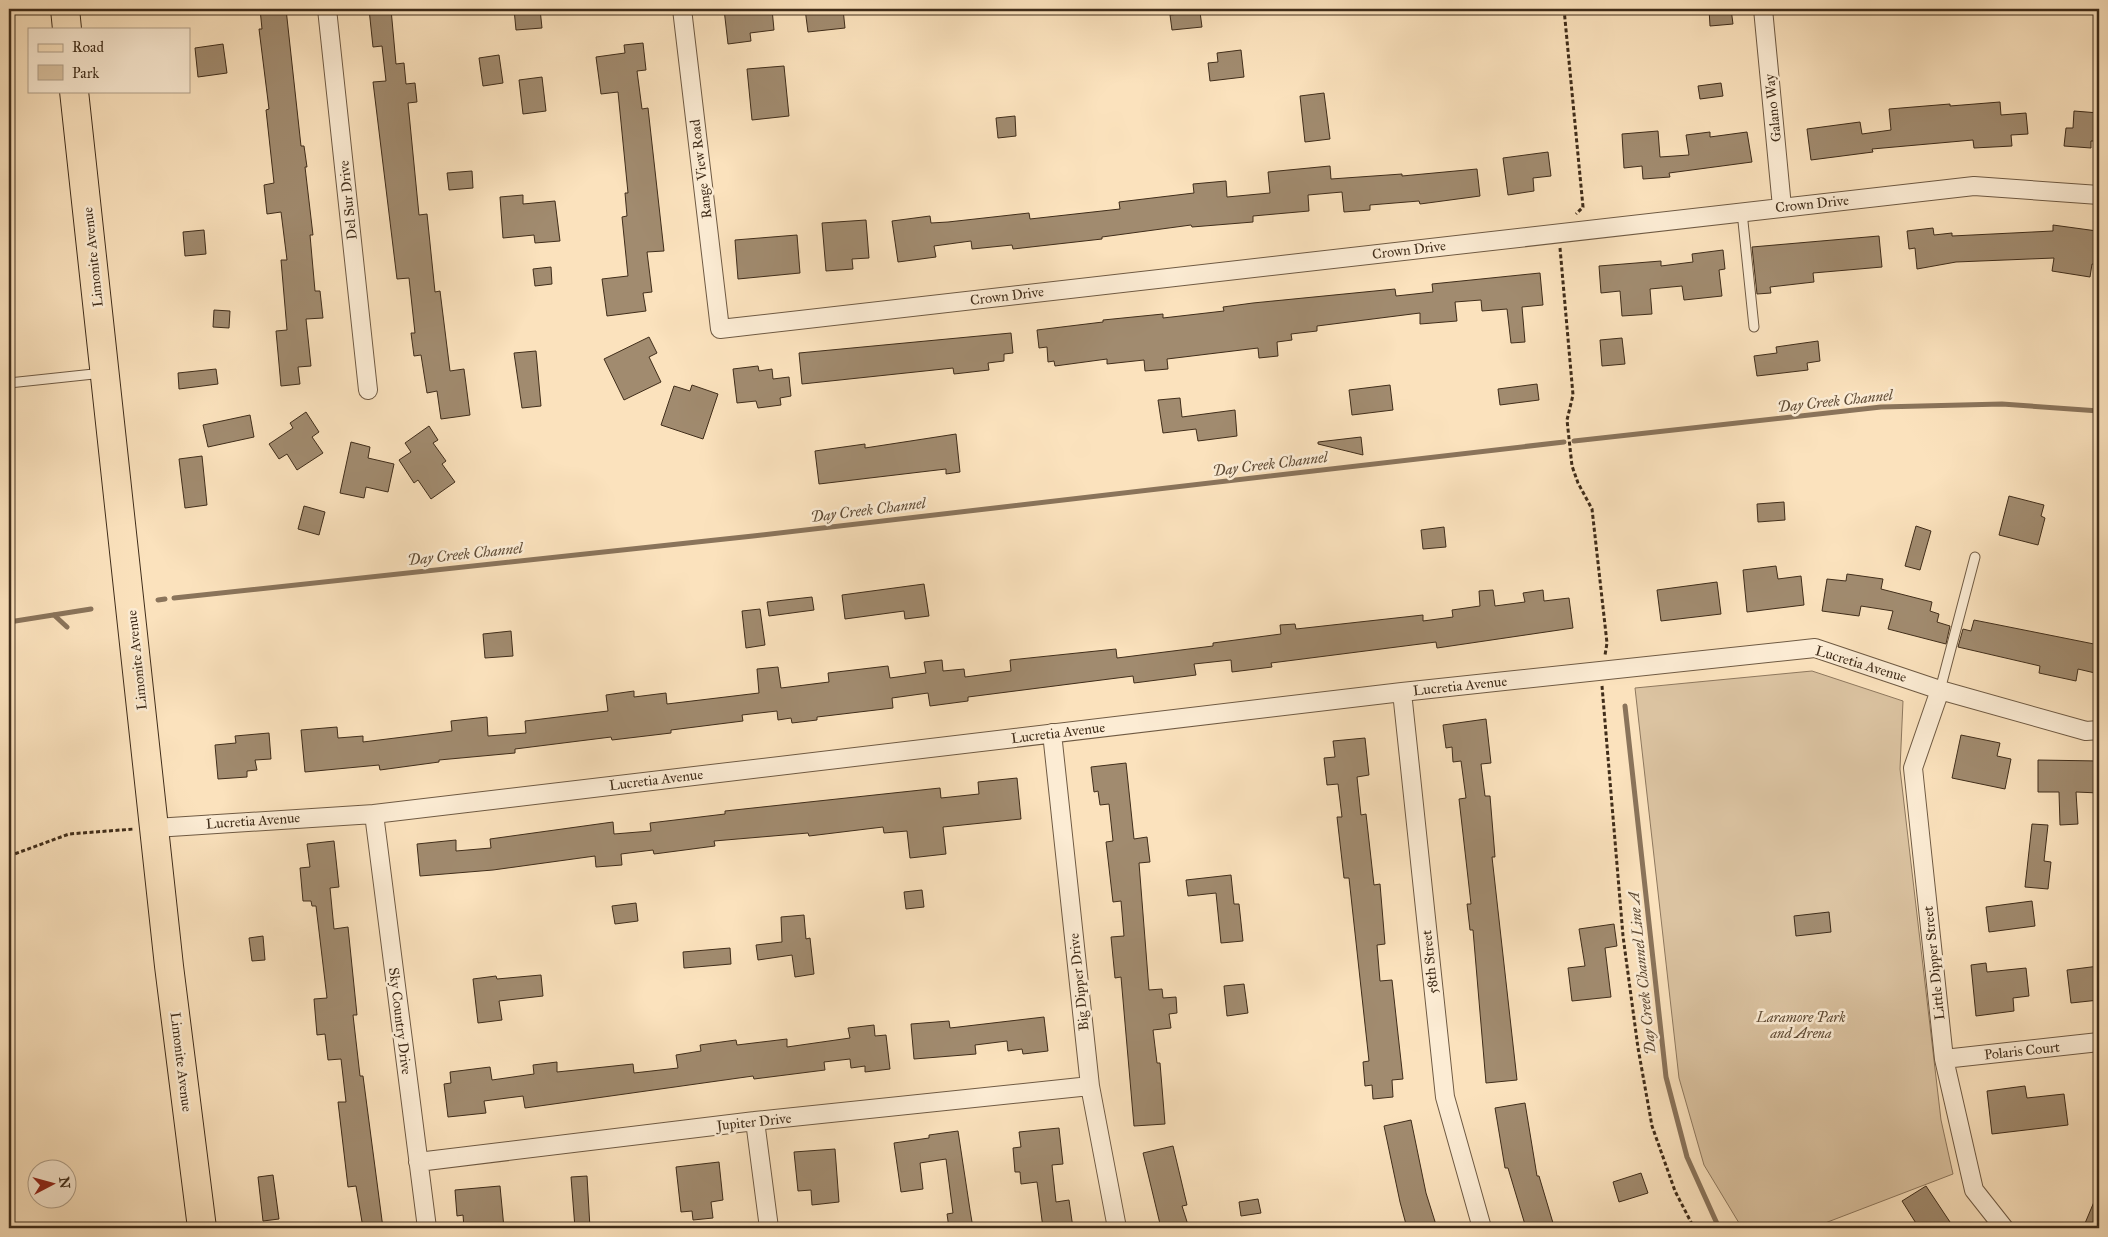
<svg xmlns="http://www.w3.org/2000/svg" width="2108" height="1237" font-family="'IM FELL Great Primer',serif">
  <rect width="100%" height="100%" fill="#fbe2bd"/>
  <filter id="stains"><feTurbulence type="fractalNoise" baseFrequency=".004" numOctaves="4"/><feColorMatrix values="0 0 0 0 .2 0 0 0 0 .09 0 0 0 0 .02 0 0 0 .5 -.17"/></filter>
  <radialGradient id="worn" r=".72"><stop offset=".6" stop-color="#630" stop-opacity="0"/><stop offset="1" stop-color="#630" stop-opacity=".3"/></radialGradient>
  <path fill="#dbc3a1" stroke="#8e785e" d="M1812 671 1903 701 1900 769 1941 1120 1953 1174 1812 1228H1742L1704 1165 1679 1078 1635 688Z"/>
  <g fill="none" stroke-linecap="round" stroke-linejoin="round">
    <path stroke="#8a745b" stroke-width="5" d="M1574 441 1881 407 2002 404 2099 411
      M174 598 753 536 1564 442
      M158 600 165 599
      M54 615 67 627
      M9 622 91 609
      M1625 706 1666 1077 1687 1157 1719 1228"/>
  </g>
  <path fill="#a18b6f" stroke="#402d1a" d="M260 9H286L301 146H304L307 167H305L313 235H310L315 291H320L323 318 306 319 311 366 298 367 300 384 281 386 276 331 287 330 281 260H287L281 212 267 214 264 185 274 183 266 110 269 109 259 29H262Z
    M369 9H391L396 64 404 63 406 84 415 83 417 102 408 103 419 215 427 214 435 292 440 291 450 371 464 369 470 415 441 419 437 391 427 393 421 355 414 356 411 333H415L409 278 397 279 373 82 386 81 382 46 373 47Z
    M514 9H540L542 28 516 30Z
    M724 9H772L774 30 750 33 751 41 728 44Z
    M805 9H843L845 28 808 32Z
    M1709 9H1731L1733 24 1710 26Z
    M1200 12 1202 27 1172 30 1170 15Z
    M643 43 646 70 637 71 642 109 648 108 664 251 647 252 652 292 643 293 646 311 607 316 602 279 628 276 622 217 627 216 625 193H628L618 92 601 94 596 57 625 53 624 45Z
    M223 44 227 73 198 77 195 48Z
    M1241 50 1244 77 1210 81 1208 63 1218 62 1217 53Z
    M499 55 503 83 483 86 479 58Z
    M784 66 789 116 752 120 747 69Z
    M542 77 546 111 523 114 519 80Z
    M1721 83 1723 96 1700 99 1698 86Z
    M1324 93 1330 139 1305 142 1300 96Z
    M2000 102 2001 115 2026 113 2028 134 2011 135 2012 146 1974 148 1973 140 1872 149 1873 152 1811 160 1807 129 1860 122 1862 134 1891 130 1889 109 1950 104V106Z
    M2074 111 2099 113V141H2091V148L2064 146 2066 128H2073Z
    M1015 116 1016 136 998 138 996 118Z
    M1658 131 1660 157 1689 155 1686 135 1710 132V137L1747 132 1752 162 1669 173 1670 177 1643 179 1642 166 1624 168 1622 134Z
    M1548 152 1551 176 1533 178 1534 191 1508 195 1503 158Z
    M1330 166 1331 179 1402 174V176L1477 169 1480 196 1420 204 1419 201 1370 205V210L1344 212 1342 192 1308 195 1309 211 1253 216V222L1192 227 1191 225 1102 237V239L1013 249 1012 245 972 249 971 241 934 246 936 257 898 262 892 221 930 216 931 223 948 222 1029 213 1030 219 1120 209 1119 202 1194 193 1193 184 1226 181 1227 197 1270 193 1268 172Z
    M472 171 473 188 449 190 447 173Z
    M523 195V204L555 201 560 241 535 243 534 235 503 238 500 197Z
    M866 220 869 258 852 259 853 269 826 271 822 223Z
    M2053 225 2097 231 2096 244H2099V265L2092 264 2090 277 2052 271 2054 258 1956 262 1917 269 1915 248 1909 249 1907 231 1933 228 1934 235 1952 233V236L2053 231Z
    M204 230 206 254 185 256 183 232Z
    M797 235 800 273 738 279 735 240Z
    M1879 236 1882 267 1813 273 1814 282 1770 287 1771 293 1757 294 1752 247Z
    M1723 250 1725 269 1719 270 1722 296 1684 300 1682 286 1650 289 1652 314 1622 316 1620 291 1601 293 1599 266 1661 261V266L1693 262 1692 254Z
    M551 267 552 284 535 286 533 269Z
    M1540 273 1543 305 1522 307 1525 342 1511 343 1507 309 1482 311 1481 300 1455 302 1457 321 1420 324V313L1317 326V331L1291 334 1292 340 1277 342 1278 356 1259 358 1258 348 1167 359 1168 369 1145 371 1144 360 1107 364V359L1055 366 1054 361 1048 362 1047 347 1039 348 1037 330 1103 322V320L1163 314V318L1224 311 1223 307 1253 303 1395 289 1396 296 1433 292 1432 284Z
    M214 310 230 311 229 328 213 327Z
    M1011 333 1013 353 1004 354V361L988 363 989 370 954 374 953 368 802 384 799 353Z
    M649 337 657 353 649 357 661 382 624 400 604 359Z
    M1622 338 1625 364 1602 366 1600 340Z
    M1818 341 1820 361 1807 363 1808 370 1757 376 1754 356 1777 353 1776 347Z
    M536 351 541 406 522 408 514 353Z
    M758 366 759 371 772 369 773 379 789 377 791 396 780 398 781 405 758 408 756 401 737 403 733 369Z
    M216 369 218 384 179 389 178 373Z
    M1537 384 1539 400 1500 405 1498 389Z
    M692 385 718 394 703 439 661 425 674 386 690 391Z
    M1390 385 1393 410 1352 415 1349 390Z
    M1180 398 1182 417 1235 410 1237 436 1198 441 1196 429 1163 433 1158 400Z
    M306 412 319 432 312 437 323 453 297 470 287 454 279 459 269 444 293 428 290 423Z
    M250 415 254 437 208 447 203 425Z
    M429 426 438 440 433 443 446 461 442 464 455 482 431 499 418 480 414 483 399 460 411 452 405 443Z
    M956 434 960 472 946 474V469L819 484 815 451 865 444V448Z
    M1361 437 1363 455 1318 444V442Z
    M351 442 370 447 368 458 394 464 388 492 366 487 364 498 340 493Z
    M202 456 207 505 185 508 179 459Z
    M2009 496 2044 505 2041 516 2045 518 2038 545 1999 535Z
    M1784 502 1785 520 1758 522 1757 504Z
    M304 506 325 512 319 535 298 529Z
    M1916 526 1931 531 1920 570 1905 566Z
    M1444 527 1446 547 1423 549 1421 530Z
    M1776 566 1778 579 1801 576 1804 605 1747 612 1743 570Z
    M1847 574 1883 579 1881 589 1932 602 1930 611 1939 614 1937 622 1950 626 1946 644 1888 629 1893 611 1861 606 1859 616 1822 611 1827 579 1846 581Z
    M1717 582 1721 614 1661 621 1657 590Z
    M924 584 929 616 905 619 904 611 845 619 842 595Z
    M1493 590 1495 606 1525 602 1523 593 1543 590 1544 601 1569 598 1573 628 1437 648 1436 642 1271 663 1272 667 1232 672 1231 660 1194 664 1196 675 1134 683 1133 676 968 697V701L930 706 928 693 892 698 893 708 817 717V720L792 723 791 718 778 720 777 711 742 715 743 721 671 730V733L612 740 611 737 515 749V753L439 760V762L380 770 379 765 305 772 301 730 337 727 338 738 363 736V742L452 731 451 721 487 717 488 736 526 733 525 721 608 711 606 695 634 691V697L666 693 667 704 759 693 757 669 778 667 781 688 829 682 828 673 888 666 890 678 926 673 924 662 942 660 943 671 964 669 965 677 1011 671 1010 660 1116 649 1117 658 1213 646V643L1281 634 1280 625 1295 624 1296 629 1423 615V621L1453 617 1452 610 1480 606 1479 591Z
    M812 597 814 610 769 616 767 602Z
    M760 609 765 645 746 648 742 611Z
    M1974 620 2099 645 2095 673 2078 669 2076 681 2039 673 2040 666 1958 647 1963 629 1971 631Z
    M511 631 513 656 485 658 483 634Z
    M1486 719 1491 763 1481 764 1485 796H1490L1495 857H1492L1517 1080 1486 1083 1473 930H1470L1467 904H1471L1459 799 1466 798 1461 761 1453 762 1452 747 1446 748 1443 725Z
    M269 733 271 759 255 760 257 770 247 771V777L218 779 215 745 236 743 235 736Z
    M1961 735 2000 743 1997 756 2011 759 2005 789 1952 778Z
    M1365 738 1369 775 1357 777 1361 815 1366 814 1374 885 1380 884 1385 944 1377 945 1380 981 1392 980 1403 1079 1392 1080 1393 1097 1373 1099 1372 1085 1365 1086 1363 1062 1369 1061 1349 878H1344L1337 817H1342L1338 784 1327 785 1324 758 1335 757 1333 741Z
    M2038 760 2099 761V793L2076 792 2078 824 2060 825 2059 792H2038Z
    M1126 763 1134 839 1147 837 1150 862 1139 863 1149 990 1162 989 1163 998 1176 997 1177 1013 1169 1014 1171 1028 1153 1030 1157 1063H1160L1165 1124 1134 1126 1121 977 1115 978 1111 937 1124 936 1121 901 1113 902 1106 842 1113 841 1109 804 1100 805 1098 791 1094 792 1091 767Z
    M1017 778 1021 819 943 827 946 854 910 858 907 831 884 833 883 827 809 836 808 833 714 841 715 846 654 854 653 850 621 854 622 865 596 867 595 856 493 870 420 876 417 844 456 840V851L491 848 490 839 613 822 614 834 651 831 650 823 725 814V811L940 788 941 798 979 794 978 782Z
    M2032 824 2048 825 2044 861 2051 862 2048 889 2025 887Z
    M334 841 339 887 330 888 334 929 348 927 357 1015H353L360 1076H363L383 1228H363L356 1186 348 1187 338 1102H346L341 1059 328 1060 325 1034 317 1035 314 999 327 998 316 906H312L311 901H303L300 868 310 867 307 844Z
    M1231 875 1234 904H1239L1243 941 1221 943 1216 893 1188 896 1186 880Z
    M922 890 924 907 906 909 904 892Z
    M2032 901 2035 926 1989 932 1986 907Z
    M636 903 638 921 615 924 612 906Z
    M1829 912 1831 932 1796 936 1794 916Z
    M804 915 806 939 810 938 814 974 795 977 792 955 758 960 756 945 782 942 781 917Z
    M1614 924 1617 946 1605 948 1611 997 1572 1001 1568 968 1585 966 1579 929Z
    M263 936 265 960 252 961 249 938Z
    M730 948 731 964 684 968 683 952Z
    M1986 963 1987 972 2026 968 2029 996 2013 998 2014 1011 1976 1016 1971 965Z
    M2099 966V1000L2071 1003 2067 970Z
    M541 975 543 996 499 1001 502 1020 478 1023 473 979 496 976 497 979Z
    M1244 984 1248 1013 1227 1016 1224 986Z
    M1044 1017 1048 1051 1023 1054 1022 1049 1008 1051 1007 1041 975 1045 976 1054 914 1059 911 1024 949 1021 950 1028Z
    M874 1025 875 1036 886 1035 890 1069 865 1072V1066L851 1068 850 1059 824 1062 825 1070 754 1079 753 1076 525 1108 523 1096 484 1101 486 1113 448 1117 444 1084 451 1083 450 1072 490 1067 492 1080 534 1074 533 1065 557 1062V1072L633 1064 634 1073 678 1068 676 1055 701 1051 700 1045 736 1040 737 1045 787 1039V1047L850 1038 848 1028Z
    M2025 1086 2027 1098 2064 1094 2068 1125 1992 1134 1987 1091Z
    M1525 1103 1537 1176H1539L1553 1223 1548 1225 1549 1228H1526L1508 1168H1505L1495 1108Z
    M1411 1120 1426 1193 1437 1228H1407L1400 1202 1384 1126Z
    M1059 1128 1063 1164 1052 1165 1056 1202 1069 1200 1073 1228H1043L1037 1182 1021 1184 1020 1172H1015L1013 1148 1021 1147 1019 1132Z
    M958 1131 970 1210 973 1228H949L947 1214 953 1213 946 1159 920 1163 923 1189 901 1192 894 1143 929 1138V1135Z
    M1173 1146 1187 1205 1182 1206 1189 1228H1161L1143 1153Z
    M835 1149 839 1202 812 1205 811 1190 798 1191 794 1152Z
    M719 1162 723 1200 711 1202 713 1218 693 1220 692 1211 681 1212 676 1167Z
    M1641 1173 1648 1193 1619 1202 1613 1182Z
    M273 1175 279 1219 263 1221 258 1177Z
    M587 1176 590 1228H575L571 1177Z
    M500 1186 504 1228H464L463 1215 457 1216 455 1190Z
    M1926 1186 1954 1228H1919L1902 1201Z
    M2099 1190V1228H2083Z
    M1258 1199 1261 1213 1241 1216 1239 1202Z"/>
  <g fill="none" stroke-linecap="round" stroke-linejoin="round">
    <defs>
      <path id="service" d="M1742 212 1754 327
        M9 383 103 373
        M1940 690 1975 557"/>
      <path id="minor" d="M327 9 368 390
        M682 9 720 329 1974 186 2099 195
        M1763 9 1782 207
        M1940 690 1913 768 1944 1059 1974 1190 2004 1228
        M1402 692 1445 1097 1482 1228
        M1052 733 1090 1086 1117 1228
        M374 814 427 1228
        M155 828 374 814 1402 692 1815 648 1940 690 2086 731 2099 730
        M1944 1059 2099 1042
        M755 1121 769 1228
        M418 1162 755 1121 1090 1086"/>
      <path id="primary" d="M65 9 67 29
        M74 91 169 966 202 1228"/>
    </defs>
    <use href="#service" stroke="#6f5a43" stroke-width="11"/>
    <use href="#minor" stroke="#6f5a43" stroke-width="20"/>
    <use href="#primary" stroke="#402d1a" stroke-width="30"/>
    <path stroke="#402d1a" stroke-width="3" stroke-dasharray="4 2.5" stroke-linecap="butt" d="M1564 9 1583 207 1576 214
      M1560 248 1573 395 1567 420 1572 466 1578 483 1592 509 1607 643 1605 655
      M1602 686 1623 936 1638 1048 1652 1126 1675 1191 1694 1228
      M9 856 69 834 134 829"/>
    <use href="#service" stroke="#fcecd4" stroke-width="9"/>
    <use href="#minor" stroke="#fcecd4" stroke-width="18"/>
    <use href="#primary" stroke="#fbe2bd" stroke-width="28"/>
  </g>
  <g text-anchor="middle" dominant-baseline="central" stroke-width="5" stroke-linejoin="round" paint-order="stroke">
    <g font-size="14" fill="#402d1a" stroke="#fcecd4">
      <text transform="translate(1773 108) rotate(-96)">Galano Way</text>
      <text transform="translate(701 169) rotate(-97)">Range View Road</text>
      <text transform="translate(348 200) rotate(-96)">Del Sur Drive</text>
      <text transform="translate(1812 204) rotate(-6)">Crown Drive</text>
      <text transform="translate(1409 250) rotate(-7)">Crown Drive</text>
      <text transform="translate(93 257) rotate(-96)">Limonite Avenue</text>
      <text transform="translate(1007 296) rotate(-7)">Crown Drive</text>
      <text transform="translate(137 660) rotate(-96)">Limonite Avenue</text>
      <text transform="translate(1861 664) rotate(17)">Lucretia Avenue</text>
      <text transform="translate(1460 686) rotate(-6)">Lucretia Avenue</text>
      <text transform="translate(1058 733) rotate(-7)">Lucretia Avenue</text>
      <text transform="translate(656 780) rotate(-7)">Lucretia Avenue</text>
      <text transform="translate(253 821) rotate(-4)">Lucretia Avenue</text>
      <text transform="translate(1430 962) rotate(-96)">58th Street</text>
      <text transform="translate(1934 963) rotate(-96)">Little Dipper Street</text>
      <text transform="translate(1079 982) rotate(-96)">Big Dipper Drive</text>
      <text transform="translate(400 1021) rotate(83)">Sky Country Drive</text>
      <text transform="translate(2022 1051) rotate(-6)">Polaris Court</text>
      <text transform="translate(181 1062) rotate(83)">Limonite Avenue</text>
      <text transform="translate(754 1122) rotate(-6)">Jupiter Drive</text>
    </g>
    <g font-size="14" font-style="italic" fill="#5f4b35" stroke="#fcecd4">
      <text x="1801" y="1017">Laramore Park<tspan x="1801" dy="16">and Arena</tspan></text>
    </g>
    <g font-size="15" font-style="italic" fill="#5f4b35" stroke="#fcecd4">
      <text transform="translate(1835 401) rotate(-6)">Day Creek Channel</text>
      <text transform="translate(1270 464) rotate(-7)">Day Creek Channel</text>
      <text transform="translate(868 510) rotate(-7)">Day Creek Channel</text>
      <text transform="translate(465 554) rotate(-6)">Day Creek Channel</text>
      <text transform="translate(1642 973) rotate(-96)">Day Creek Channel Line A</text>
    </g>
  </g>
  <rect width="2108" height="1237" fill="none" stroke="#fbe2bd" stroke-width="30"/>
  <rect x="10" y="10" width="2088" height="1217" fill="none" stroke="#402d1a" stroke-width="2.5"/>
  <rect x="15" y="15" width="2078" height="1207" fill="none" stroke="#402d1a"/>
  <rect x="28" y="28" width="162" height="65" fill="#fcecd4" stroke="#b1a08a"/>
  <rect x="38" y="44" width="25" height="8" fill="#fbe2bd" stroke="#b1a08a"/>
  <text x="72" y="52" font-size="15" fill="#402d1a">Road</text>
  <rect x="38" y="65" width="25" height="15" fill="#dbc3a1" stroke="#b1a08a"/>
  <text x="72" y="78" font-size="15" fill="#402d1a">Park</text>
  <g transform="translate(52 1184) rotate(84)"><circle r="24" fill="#fcecd4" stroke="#b1a08a"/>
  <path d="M0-4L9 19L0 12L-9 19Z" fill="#8f2418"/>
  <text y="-8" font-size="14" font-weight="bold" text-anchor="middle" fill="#402d1a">N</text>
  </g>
  <rect width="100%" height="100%" filter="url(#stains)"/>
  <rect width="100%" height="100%" fill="url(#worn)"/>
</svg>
